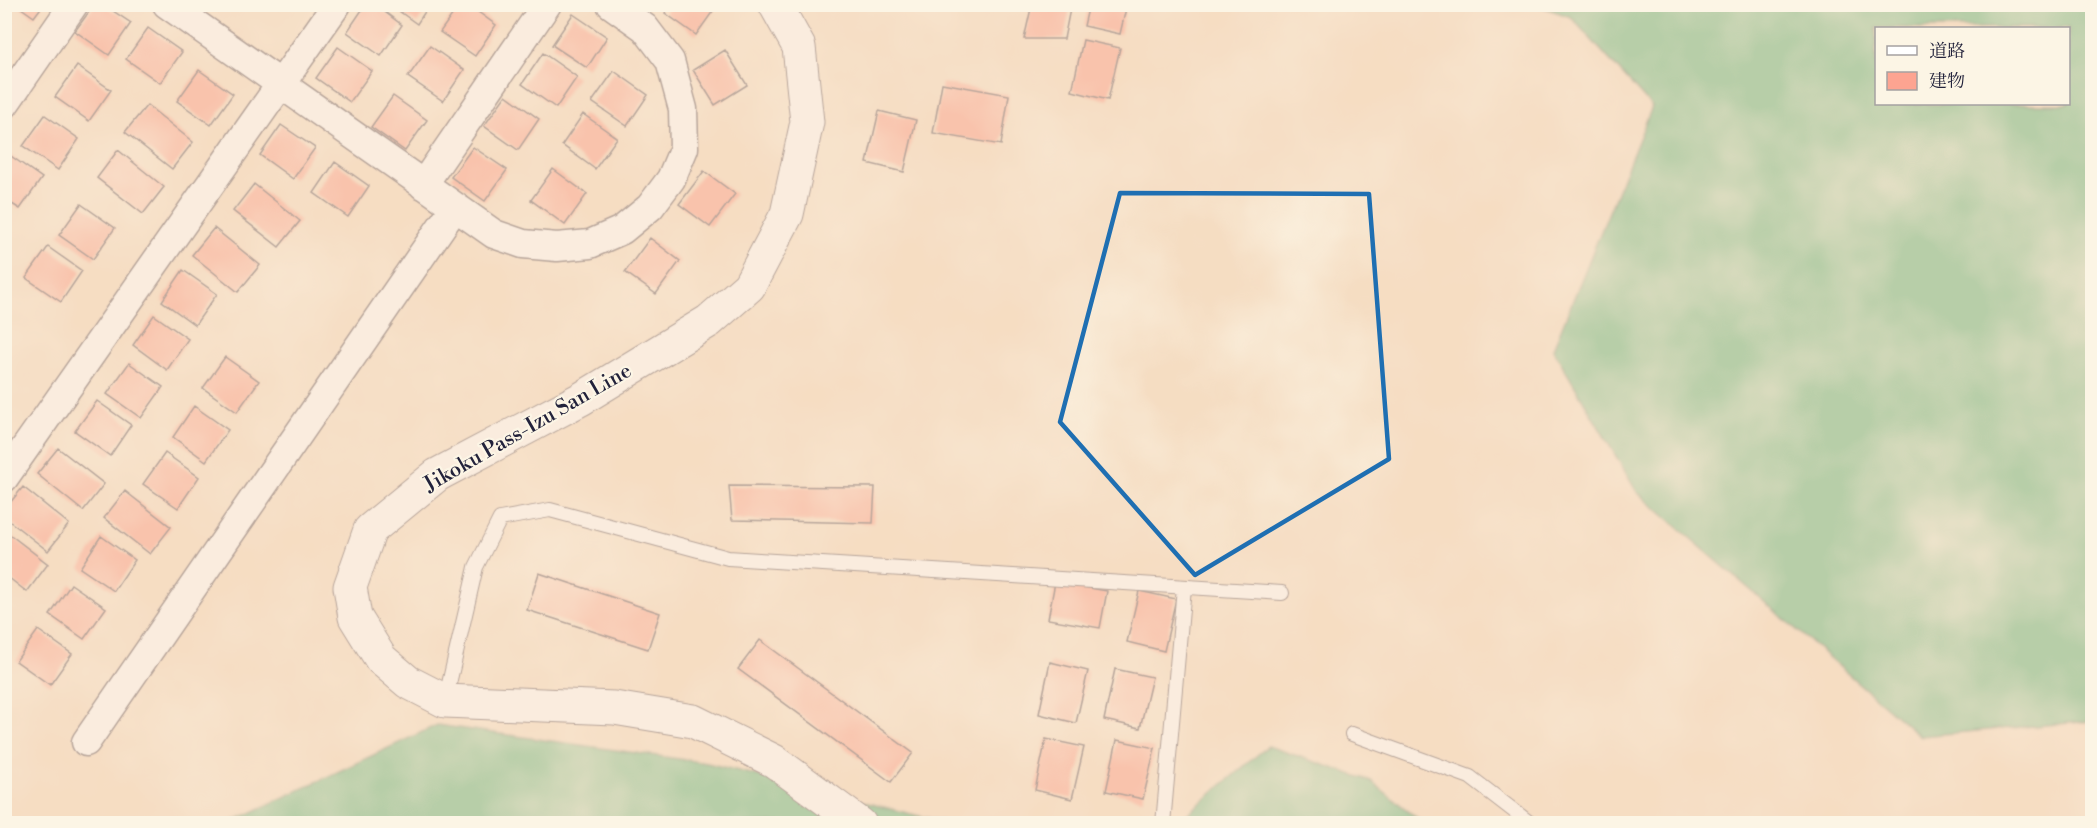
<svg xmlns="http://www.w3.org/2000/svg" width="2097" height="828" font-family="'Libre Bodoni','Noto Serif JP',serif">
  <rect width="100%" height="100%" fill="#fcf5e5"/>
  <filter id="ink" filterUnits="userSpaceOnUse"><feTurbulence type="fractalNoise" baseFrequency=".0167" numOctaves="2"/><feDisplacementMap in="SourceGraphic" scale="12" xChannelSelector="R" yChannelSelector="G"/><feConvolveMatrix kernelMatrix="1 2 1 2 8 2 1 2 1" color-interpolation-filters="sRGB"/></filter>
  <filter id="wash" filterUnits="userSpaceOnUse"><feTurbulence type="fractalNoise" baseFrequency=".008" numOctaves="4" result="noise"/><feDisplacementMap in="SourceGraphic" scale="24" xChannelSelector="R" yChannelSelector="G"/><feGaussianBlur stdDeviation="1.35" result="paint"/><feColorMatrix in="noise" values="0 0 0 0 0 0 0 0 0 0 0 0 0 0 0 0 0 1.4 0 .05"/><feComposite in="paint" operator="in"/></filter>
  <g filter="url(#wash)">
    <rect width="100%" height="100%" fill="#f5ddc2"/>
    <path fill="#6bbc87" stroke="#466f61" stroke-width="1.5" fill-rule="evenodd" d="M1537 5H2092V721L1920 736 1637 492 1553 349 1652 107 1571 17ZM1876 28H2068V104H1876Z
      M437 725 707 763 947 823 227 824Z
      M1268 746 1371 781 1423 823H1177Z"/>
    <g id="blocks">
      <path fill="#fda491" d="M366 4H374L402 25 381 56 347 32Z
        M389 4H430L417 24Z
        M460 4H467L496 25 475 56 440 32Z
        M671 4H718L696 35 665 13Z
        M1032 4H1071L1064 39H1024Z
        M1089 4H1127L1120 34 1084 26Z
        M17 5H43L34 17Z
        M94 5H104L131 23 109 55 75 31Z
        M573 14 607 37 587 68 552 45Z
        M148 28 182 52 160 83 126 59Z
        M1083 40 1120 48 1108 100 1072 91Z
        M430 46 464 70 443 101 408 77Z
        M338 47 372 71 350 102 316 78Z
        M725 50 747 85 715 105 693 70Z
        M543 53 577 77 556 108 522 84Z
        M77 66 111 90 89 121 55 97Z
        M199 70 233 94 211 125 177 101Z
        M614 71 648 95 627 126 592 102Z
        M942 83 1009 95 1001 145 933 133Z
        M506 95 539 119 518 150 484 126Z
        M393 96 427 120 405 151 371 127Z
        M147 105 193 142 172 169 125 132Z
        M879 111 916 120 904 172 867 163Z
        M583 114 617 138 595 169 562 145Z
        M45 115 79 139 58 170 23 146Z
        M281 125 315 148 293 179 260 155Z
        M473 147 507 170 485 201 451 177Z
        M118 150 164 187 143 214 97 178Z
        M8 154 42 178 20 209 4 199V159Z
        M335 162 369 186 348 217 314 193Z
        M553 169 587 194 565 225 531 200Z
        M704 171 735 194 710 227 679 204Z
        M254 184 300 221 279 247 233 211Z
        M81 204 115 228 93 259 59 235Z
        M214 228 260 265 238 292 192 255Z
        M650 238 680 261 656 294 625 272Z
        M48 247 82 271 61 302 26 278Z
        M183 270 217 294 195 325 162 301Z
        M154 315 188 339 167 370 133 345Z
        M225 357 259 381 237 412 203 388Z
        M129 363 163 387 141 418 107 394Z
        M97 401 131 425 110 456 75 431Z
        M194 406 228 430 206 461 173 437Z
        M58 448 104 484 83 511 37 474Z
        M165 453 199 477 178 508 143 484Z
        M729 486 875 487 873 523 732 520Z
        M23 487 69 524 48 551 4 517V510Z
        M125 491 171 527 150 554 104 518Z
        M4 530 48 564 27 592 4 574Z
        M101 536 135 560 114 591 80 568Z
        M539 573 660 613 648 649 527 610Z
        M1055 582 1107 591 1100 628 1048 619Z
        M71 584 106 608 84 639 50 615Z
        M1139 591 1176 599 1164 651 1127 642Z
        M38 630 72 654 50 685 16 661Z
        M760 640 913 753 891 782 738 669Z
        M1050 662 1088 671 1076 723 1039 714Z
        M1115 669 1152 677 1140 728 1104 720Z
        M1046 739 1084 747 1072 799 1035 790Z
        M1117 740 1155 748 1143 799 1106 791Z"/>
    </g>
  </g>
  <g filter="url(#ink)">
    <use href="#blocks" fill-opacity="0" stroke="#6c636a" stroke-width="1.5"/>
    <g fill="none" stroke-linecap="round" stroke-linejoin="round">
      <defs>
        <path id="service" d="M445 701 476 567 500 519 550 510 728 558 1282 593
          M1352 734 1470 777 1531 824
          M1163 824 1184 587"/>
        <path id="minor" d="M167 4 494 234 523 244 557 247 590 244 622 230 650 207 671 179 684 148 683 109 670 61 645 28 611 4
          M4 105 74 4
          M423 185 547 4
          M4 478 337 4
          M86 742 455 207"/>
        <path id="secondary" d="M775 4 799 47 807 122 787 214 749 286 709 321 581 399 437 475 370 530 350 587 355 617 381 659 408 682 445 701 614 708 693 721 774 761 860 824"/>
      </defs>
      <use href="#service" stroke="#6c636a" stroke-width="16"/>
      <use href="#minor" stroke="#6c636a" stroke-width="31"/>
      <use href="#secondary" stroke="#6c636a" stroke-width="35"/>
      <use href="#service" stroke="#fff" stroke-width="14"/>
      <use href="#minor" stroke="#fff" stroke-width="28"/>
      <use href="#secondary" stroke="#fff" stroke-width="33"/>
    </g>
  </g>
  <path d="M0 0H2097V828H0ZM1120 193 1369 194 1389 459 1195 575 1060 422Z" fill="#f5ddc2" fill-opacity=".55" fill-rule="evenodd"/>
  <path fill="none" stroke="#1f6fb2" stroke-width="4.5" stroke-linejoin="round" d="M1120 193 1369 194 1389 459 1195 575 1060 422Z"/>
  <g text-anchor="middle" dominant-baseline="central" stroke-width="4.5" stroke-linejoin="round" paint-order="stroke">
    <g font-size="21" fill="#22223b" stroke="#fcf5e5">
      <text transform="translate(528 428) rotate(-30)">Jikoku Pass-Izu San Line</text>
    </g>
  </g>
  <rect width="2097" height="828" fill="none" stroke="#fcf5e5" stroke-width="24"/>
  <rect x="1875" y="27" width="195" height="78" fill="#fcf5e5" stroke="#a5a1a1" stroke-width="1.5"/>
  <rect x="1887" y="46" width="30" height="9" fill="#ffffff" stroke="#a5a1a1" stroke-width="1.5"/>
  <text x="1929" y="57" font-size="18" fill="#22223b">道路</text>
  <rect x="1887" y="72" width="30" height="18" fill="#fda491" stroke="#a5a1a1" stroke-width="1.5"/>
  <text x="1929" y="87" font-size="18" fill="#22223b">建物</text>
</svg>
